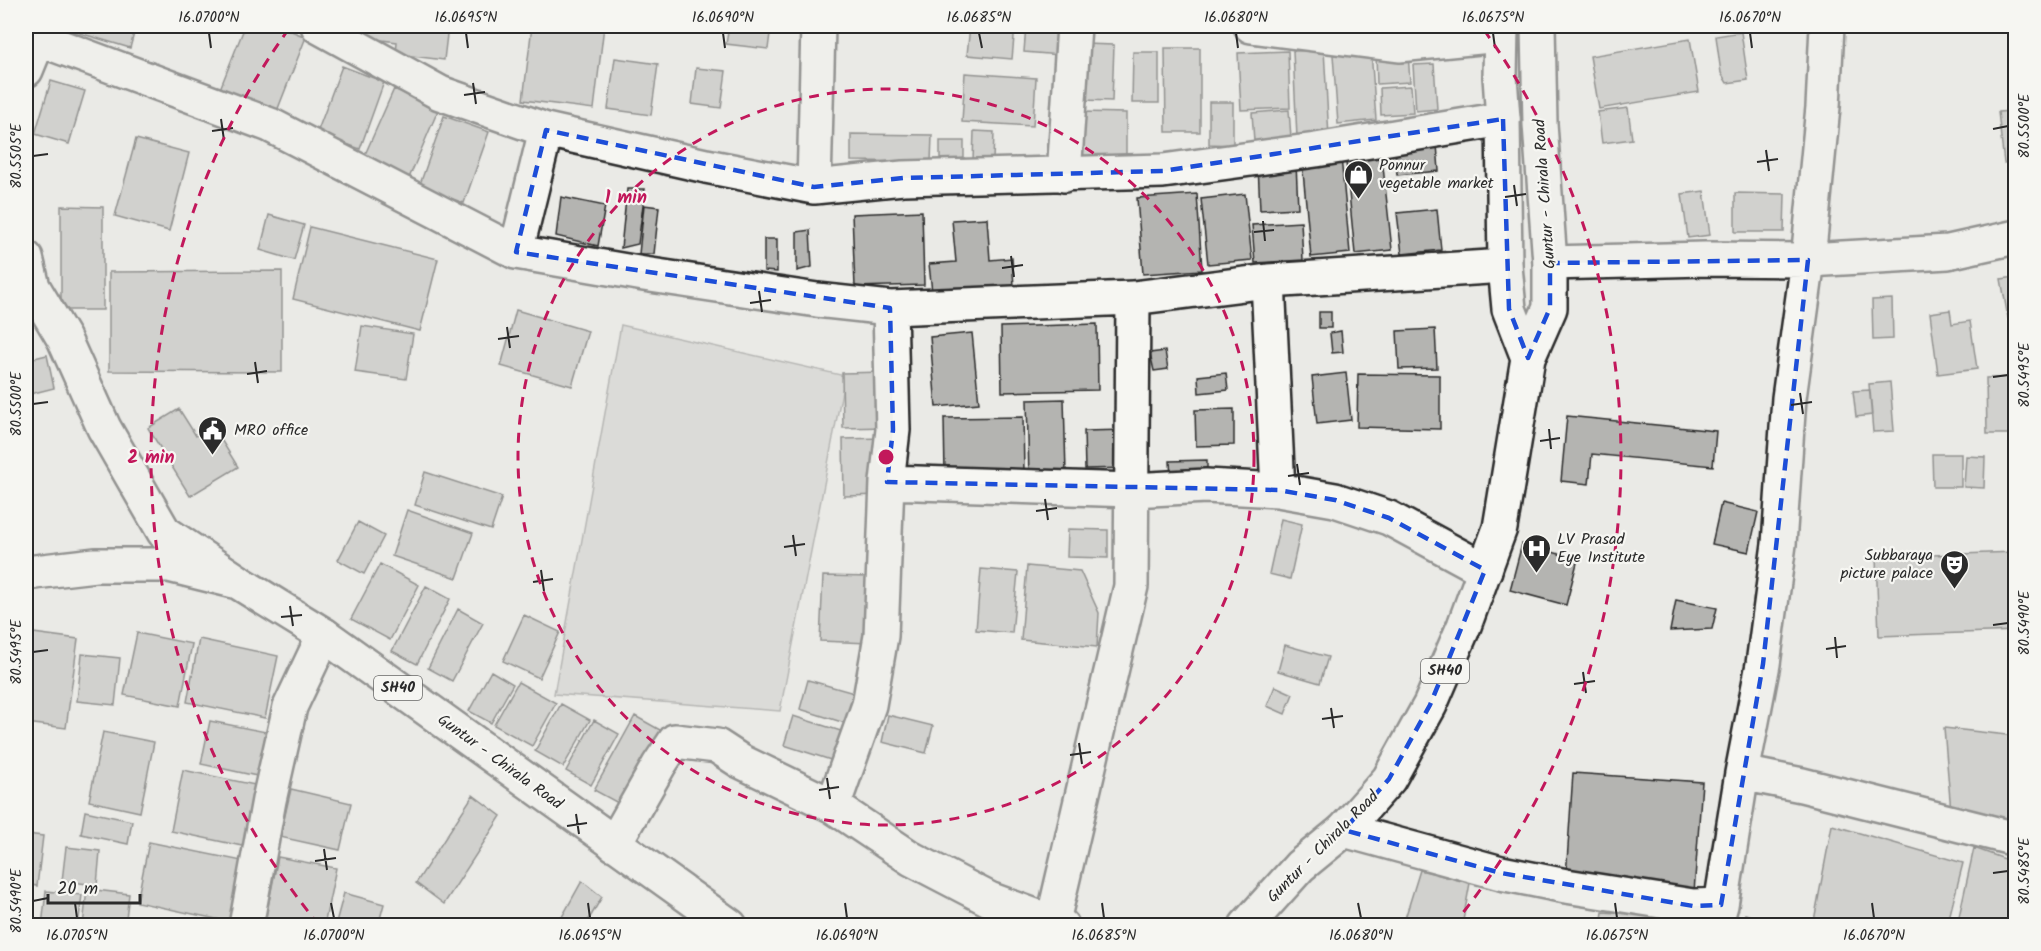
<svg xmlns="http://www.w3.org/2000/svg" width="2041" height="951" font-family="Kalam,sans-serif">
  <rect width="100%" height="100%" fill="#eaeae6"/>
  <filter id="ink" filterUnits="userSpaceOnUse"><feTurbulence type="fractalNoise" baseFrequency=".0167" numOctaves="2"/><feDisplacementMap in="SourceGraphic" scale="12" xChannelSelector="R" yChannelSelector="G"/><feConvolveMatrix kernelMatrix="1 2 1 2 8 2 1 2 1" color-interpolation-filters="sRGB"/></filter>
  <g filter="url(#ink)">
    <path fill="#cacac7" stroke="#7a7a79" stroke-width="1.5" d="M621 325 845 376 780 711 554 694Z"/>
    <path fill="#b4b4b1" stroke="#2b2b2b" stroke-width="1.5" d="M64 26H136L130 48 63 28Z
      M245 26H279L306 37 277 111 220 89Z
      M359 26H448L444 60 396 54 397 42 358 37Z
      M532 26H604L594 109 523 100Z
      M729 26H771L768 49 726 44Z
      M970 26H1015L1012 59 967 55Z
      M1026 26H1062L1060 55 1024 52Z
      M1741 32 1748 80 1727 83 1721 73 1716 36Z
      M1690 39 1699 92 1599 109 1590 56Z
      M1084 44 1114 45 1112 101 1083 100Z
      M1165 48H1200V132H1166Z
      M1324 50 1329 137 1297 138 1293 51Z
      M1288 51 1290 108 1241 110 1238 53Z
      M1371 51 1376 120 1338 124 1333 55Z
      M1133 52H1159V103H1132Z
      M1408 53 1410 82 1377 84 1376 54Z
      M615 58 658 64 651 115 608 109Z
      M1434 64 1437 109 1416 111 1413 65Z
      M342 66 384 82 360 149 317 133Z
      M696 68 726 71 721 108 692 104Z
      M965 73 1036 78 1033 126 962 122Z
      M51 81 85 91 69 144 35 134Z
      M1411 86 1413 113 1381 115 1380 88Z
      M394 89 439 108 409 178 363 159Z
      M1209 102H1233V145L1209 144Z
      M1628 108 1632 139 1602 143 1598 112Z
      M1289 110 1291 138 1254 141 1252 113Z
      M2012 111 2016 138V162L2004 163 1998 112Z
      M1080 112 1126 113V164H1080Z
      M444 116 489 132 464 203 419 187Z
      M974 131 994 132 993 161H973Z
      M851 134 932 135 931 162 851 161Z
      M136 139 189 153 169 231 115 216Z
      M940 141H964V166L940 165Z
      M1437 144 1439 171 1397 175 1395 148Z
      M1381 148 1392 250 1355 254 1345 152Z
      M1341 157 1350 253 1311 257 1302 161Z
      M1296 164 1298 208 1260 210 1258 165Z
      M627 189H645L638 244 621 248Z
      M1704 191 1710 235 1688 238 1682 194Z
      M1735 193 1785 194 1784 232H1735Z
      M1197 194 1202 270 1143 274 1137 198Z
      M1245 194 1252 260 1208 264 1201 199Z
      M561 197 605 206 598 246 556 236Z
      M644 205 659 207 654 254H639Z
      M61 206 103 207V310H61Z
      M1437 209 1441 250 1402 254 1397 213Z
      M922 211 924 285 855 287 852 214Z
      M269 215 304 225 294 260 260 250Z
      M987 218 990 260 1012 258 1014 286 932 292 929 264 956 262 952 220Z
      M1301 222 1303 260 1255 263 1252 225Z
      M310 227 438 259 420 331 293 299Z
      M810 230 812 267 797 271V232Z
      M764 239H777V272L764 271Z
      M282 271V372L109 371V272Z
      M2016 277V317L2008 318 2001 279Z
      M1892 299 1893 339 1873 340 1872 300Z
      M516 310 588 331 572 386 501 366Z
      M1950 310 1952 324 1970 321 1977 369 1938 374 1930 313Z
      M1319 312H1331V328H1319Z
      M1097 324 1098 390 1002 392 1001 327Z
      M362 326 413 334 406 379 355 372Z
      M1435 329 1437 368 1399 369 1397 331Z
      M1341 331 1343 352 1332 353 1330 333Z
      M972 333 979 403 936 407 930 337Z
      M1165 351 1168 369 1154 371 1150 353Z
      M47 355 54 388 26 395V360Z
      M885 372 887 427 843 428 842 373Z
      M1226 373 1228 390 1199 393 1198 376Z
      M1346 373 1351 420 1317 424 1312 377Z
      M1358 374 1440 375V429L1357 427Z
      M2016 377V434H1987L1986 378Z
      M1890 382 1894 431 1873 432 1869 384Z
      M1870 390 1872 415 1856 417 1853 391Z
      M1064 399 1066 474 1029 476 1027 400Z
      M179 409 196 436 212 425 238 467 190 496 148 428Z
      M1234 409V445L1196 446 1195 410Z
      M1567 416 1716 431 1713 466 1592 454 1589 484 1561 481Z
      M1023 417 1024 473 945 474 944 418Z
      M1126 430 1127 468 1085 469 1084 431Z
      M883 438 884 495 844 496 843 439Z
      M1932 454H1961V487H1933Z
      M1966 456 1985 457 1984 488 1964 487Z
      M1207 460V479H1171L1170 461Z
      M425 472 502 497 491 530 415 505Z
      M1721 503 1758 512 1749 552 1712 544Z
      M407 510 473 533 457 578 392 556Z
      M1281 519 1302 524 1290 579 1269 574Z
      M358 522 384 536 364 574 338 560Z
      M1068 529 1108 530V558L1067 557Z
      M1522 544 1578 559 1566 605 1510 590Z
      M2016 552V631L1879 636 1876 557Z
      M380 564 419 585 390 640 351 619Z
      M1027 566 1080 571 1099 613 1097 647 1021 640Z
      M981 569 1018 572 1012 633 976 630Z
      M823 576 871 577 869 643 820 641Z
      M426 586 450 599 417 664 392 651Z
      M1676 600 1717 608 1712 629 1670 631Z
      M458 609 483 623 452 681 428 668Z
      M524 615 560 632 539 678 503 661Z
      M26 632 78 639 66 728 26 723Z
      M137 633 192 644 180 706 124 695Z
      M199 639 278 656 265 718 187 702Z
      M1285 645 1328 657 1320 683 1278 671Z
      M82 654 120 658 115 705 77 701Z
      M491 671 513 684 491 723 469 711Z
      M808 680 854 693 845 723 800 709Z
      M518 682 556 703 532 746 494 725Z
      M1275 686 1293 694 1285 714 1267 706Z
      M561 704 590 720 563 767 535 751Z
      M888 715 933 726 926 753 882 742Z
      M635 716 669 735 629 809 594 790Z
      M793 716 844 732 834 761 784 745Z
      M594 720 619 734 591 785 566 771Z
      M210 721 266 732 257 776 201 764Z
      M1944 728 2016 736V839L1952 823Z
      M103 732 154 742 140 812 89 801Z
      M183 770 260 786 247 847 171 831Z
      M1573 773 1702 782 1693 906 1566 877Z
      M291 789 351 803 340 850 280 837Z
      M473 795 501 816 444 904 416 883Z
      M85 811 132 821 128 844 81 834Z
      M1832 825 1963 863 1947 926H1813Z
      M26 834 43 836 37 886 26 884Z
      M149 842 247 862 235 923 137 902Z
      M66 847 100 851 97 885 62 881Z
      M1974 848 2016 863V926H1957Z
      M278 857 336 868 324 926H264Z
      M1420 870 1470 883 1462 926 1403 925Z
      M582 881 602 897 585 926H557Z
      M87 889 129 894 125 926H83Z
      M46 891 82 895 78 926H42Z
      M344 893 384 904 378 926H335Z
      M26 895 32 896 28 926H26Z
      M1603 912 1677 917 1675 926H1601Z
      M1745 914 1782 924V926H1742Z"/>
    <g fill="none" stroke-linecap="round" stroke-linejoin="round">
      <defs>
        <path id="minor" d="M318 26 440 93 546 130 706 166 814 187 903 178 1163 171 1316 150 1503 119
          M1251 26 1399 45 1500 35
          M39 39 270 125 516 252 644 274 817 300 890 308 1133 298 1268 281 1505 266
          M26 70 44 26
          M1064 175 1074 26
          M814 187 818 26
          M516 252 546 130
          M26 258 33 287 64 339 104 428 164 532 237 581
          M1550 263 1705 259 1808 260 1948 252 2016 237
          M1268 281 1278 490
          M887 482 1132 490 1206 486 1278 490 1335 500 1389 518 1485 570
          M1742 773 1802 785 2016 839
          M833 806 869 705 881 636 887 482 893 430 890 308
          M1344 830 1501 873 1566 886 1693 906 1721 905
          M614 844 659 765 675 741 717 746 740 761 833 806 912 859 989 899 1062 926
          M1053 921 1131 586 1133 298
          M246 926 269 800 290 707 324 635
          M1715 926 1721 905 1742 773 1763 664 1779 544 1789 398 1808 260 1823 107 1827 26"/>
        <path id="primary" d="M1501 26 1500 77 1503 119 1505 266 1509 309 1528 358
          M26 573 95 565H169L238 582 324 635 730 926
          M1246 926 1300 866 1344 830 1389 779 1430 705 1464 626 1500 528 1528 358 1550 308V263L1540 124 1538 26"/>
      </defs>
      <use href="#minor" stroke="#2b2b2b" stroke-width="38"/>
      <use href="#primary" stroke="#2b2b2b" stroke-width="38"/>
      <use href="#minor" stroke="#f6f6f2" stroke-width="33"/>
      <use href="#primary" stroke="#f6f6f2" stroke-width="33"/>
    </g>
  </g>
  <path d="M0 0H2041V951H0ZM1503 119 1509 309 1528 358 1550 308V263L1808 260 1763 664 1721 905 1693 906 1501 873 1344 830 1389 779 1430 705 1485 570 1389 518 1335 500 1278 490 887 482 893 430 890 308 516 252 546 130 814 187 903 178 1163 171Z" fill="#eaeae6" fill-opacity=".55" fill-rule="evenodd"/>
  <path fill="none" stroke="#1d4ed8" stroke-width="4.5" stroke-dasharray="12 8" stroke-linejoin="round" d="M1503 119 1509 309 1528 358 1550 308V263L1808 260 1763 664 1721 905 1693 906 1501 873 1344 830 1389 779 1430 705 1485 570 1389 518 1335 500 1278 490 887 482 893 430 890 308 516 252 546 130 814 187 903 178 1163 171Z"/>
  <path fill="none" stroke="#2b2b2b" stroke-width="2" d="M209 33 211 48M466 33 468 48M723 33 725 48M979 33 982 48M1236 33 1238 48M1493 33 1495 48M1750 33 1752 48M473 83 476 104M464 95 485 92M221 119 224 140M1993 129 2008 126M212 131 233 128M1766 150 1769 171M33 156 48 154M1757 162 1778 159M1514 185 1517 206M1505 197 1526 194M1263 221 1265 241M1254 232 1274 230M1011 256 1014 277M1002 268 1023 265M759 291 762 312M750 303 771 300M507 327 510 348M498 339 519 336M255 362 258 383M247 374 267 371M1993 377 2008 375M1800 393 1803 414M33 404 48 402M1791 405 1812 402M1549 429 1551 449M1540 441 1560 438M1297 464 1300 485M1288 476 1309 473M1045 499 1048 520M1036 511 1057 508M793 535 796 556M784 547 805 544M541 570 544 591M533 582 553 579M290 606 293 626M281 617 302 615M1993 625 2008 623M1835 637 1837 658M1826 649 1846 646M33 652 48 650M1583 672 1586 693M1574 684 1595 681M1331 708 1334 728M1322 719 1343 716M1079 743 1082 764M1070 755 1091 752M827 778 830 799M819 790 839 787M576 814 579 834M567 826 587 823M324 849 327 870M315 861 336 858M1993 873 2008 871M33 901 48 898M75 903 77 918M331 903 334 918M588 903 590 918M845 903 847 918M1102 903 1104 918M1358 903 1361 918M1615 903 1617 918M1872 903 1874 918"/>
  <g fill="none" stroke="#c2185b" stroke-width="3" stroke-dasharray="10 8">
    <circle cx="886" cy="457" r="368"/>
    <path d="M319 925A735 735 0 0 1 288 30M1484 30A735 735 0 0 1 1453 925"/>
  </g>
  <defs>
    <symbol id="shop-pin" viewBox="-11 -11 22 30"><path d="M0 17L-7.5 6A9.5 9.5 0 1 1 7.5 6Z" fill="#2b2b2b" stroke="#f6f6f2"/><path d="M-5-2.5h2.3a2.7 3.5 0 0 1 5.4 0H5L5.5 6h-11ZM-1.5-2.5h3a1.5 2.3 0 0 0-3 0Z" fill="#fff"/></symbol>
    <symbol id="civic-pin" viewBox="-11 -11 22 30"><path d="M0 17L-7.5 6A9.5 9.5 0 1 1 7.5 6Z" fill="#2b2b2b" stroke="#f6f6f2"/><path d="M-.6-6.5H3V-4.5H.6V-3L4-1V1h2V6H-6V1h2V-1L-.6-3ZM-1.2 2.5V6h2.4V2.5Z" fill="#fff"/></symbol>
    <symbol id="hospital-pin" viewBox="-11 -11 22 30"><path d="M0 17L-7.5 6A9.5 9.5 0 1 1 7.5 6Z" fill="#2b2b2b" stroke="#f6f6f2"/><path d="M-5-5h3v3.5h4V-5h3V5h-3V1.5h-4V5h-3Z" fill="#fff"/></symbol>
    <symbol id="theatre-pin" viewBox="-11 -11 22 30"><path d="M0 17L-7.5 6A9.5 9.5 0 1 1 7.5 6Z" fill="#2b2b2b" stroke="#f6f6f2"/><path d="M-5-5.5Q0-4 5-5.5V0Q5 5 0 6Q-5 5-5 0ZM-3.3-2.5H-1v1.5H-3.3ZM1-2.5H3.3v1.5H1ZM-2.8 1Q0 5.5 2.8 1Z" fill="#fff"/></symbol>
  </defs>
  <g fill-rule="evenodd">
    <use href="#shop-pin" x="1342" y="158" width="33" height="45"/>
    <use href="#civic-pin" x="196" y="414" width="33" height="45"/>
    <use href="#hospital-pin" x="1520" y="532" width="33" height="45"/>
    <use href="#theatre-pin" x="1938" y="548" width="33" height="45"/>
  </g>
  <g text-anchor="middle" dominant-baseline="central" stroke-width="4.5" stroke-linejoin="round" paint-order="stroke">
    <g fill="#f6f6f2" stroke="#686867" stroke-width="1.5">
      <rect x="1421" y="659" width="48" height="24" rx="4.5"/>
      <rect x="374" y="676" width="48" height="24" rx="4.5"/>
    </g>
    <g font-size="15" font-weight="bold" fill="#2b2b2b">
      <text x="1445" y="671">SH40</text>
      <text x="398" y="688">SH40</text>
    </g>
    <g font-size="16" fill="#2b2b2b" stroke="#f6f6f2" text-anchor="start">
      <text x="1379" y="165">Ponnur<tspan x="1379" dy="18">vegetable market</tspan></text>
      <text x="234" y="430">MRO office</text>
      <text x="1557" y="539">LV Prasad<tspan x="1557" dy="18">Eye Institute</tspan></text>
      <text x="1933" y="555" text-anchor="end">Subbaraya<tspan x="1933" dy="18">picture palace</tspan></text>
    </g>
    <g font-size="16" fill="#2b2b2b" stroke="#f6f6f2">
      <text transform="translate(1545 194) rotate(-94)">Guntur - Chirala Road</text>
      <text transform="translate(500 762) rotate(36)">Guntur - Chirala Road</text>
      <text transform="translate(1323 847) rotate(-45)">Guntur - Chirala Road</text>
    </g>
  </g>
  <circle cx="886" cy="457" r="9" fill="#c2185b" stroke="#f6f6f2" stroke-width="3"/>
  <g font-size="18" text-anchor="middle" font-weight="bold" fill="#c2185b" stroke="#f6f6f2" stroke-width="4.5" stroke-linejoin="round" paint-order="stroke">
    <text x="626" y="203">1 min</text>
    <text x="151" y="463">2 min</text>
  </g>
  <rect width="2041" height="951" fill="none" stroke="#f6f6f2" stroke-width="66"/>
  <path d="M48 894v9h92v-9" fill="none" stroke="#2b2b2b" stroke-width="3"/>
  <text x="57" y="894" font-size="18" fill="#2b2b2b" stroke="#f6f6f2" stroke-width="4.5" paint-order="stroke">20 m</text>
  <rect x="33" y="33" width="1975" height="885" fill="none" stroke="#2b2b2b" stroke-width="2"/>
  <g font-size="15" text-anchor="middle" fill="#2b2b2b">
    <text x="209" y="22">16.0700°N</text>
    <text x="466" y="22">16.0695°N</text>
    <text x="723" y="22">16.0690°N</text>
    <text x="979" y="22">16.0685°N</text>
    <text x="1236" y="22">16.0680°N</text>
    <text x="1493" y="22">16.0675°N</text>
    <text x="1750" y="22">16.0670°N</text>
    <text transform="translate(2024 126) rotate(-90)" y="5">80.5500°E</text>
    <text transform="translate(16 156) rotate(-90)" y="5">80.5505°E</text>
    <text transform="translate(2024 375) rotate(-90)" y="5">80.5495°E</text>
    <text transform="translate(16 404) rotate(-90)" y="5">80.5500°E</text>
    <text transform="translate(2024 623) rotate(-90)" y="5">80.5490°E</text>
    <text transform="translate(16 652) rotate(-90)" y="5">80.5495°E</text>
    <text transform="translate(2024 871) rotate(-90)" y="5">80.5485°E</text>
    <text transform="translate(16 901) rotate(-90)" y="5">80.5490°E</text>
    <text x="77" y="940">16.0705°N</text>
    <text x="334" y="940">16.0700°N</text>
    <text x="590" y="940">16.0695°N</text>
    <text x="847" y="940">16.0690°N</text>
    <text x="1104" y="940">16.0685°N</text>
    <text x="1361" y="940">16.0680°N</text>
    <text x="1617" y="940">16.0675°N</text>
    <text x="1874" y="940">16.0670°N</text>
  </g>
</svg>
